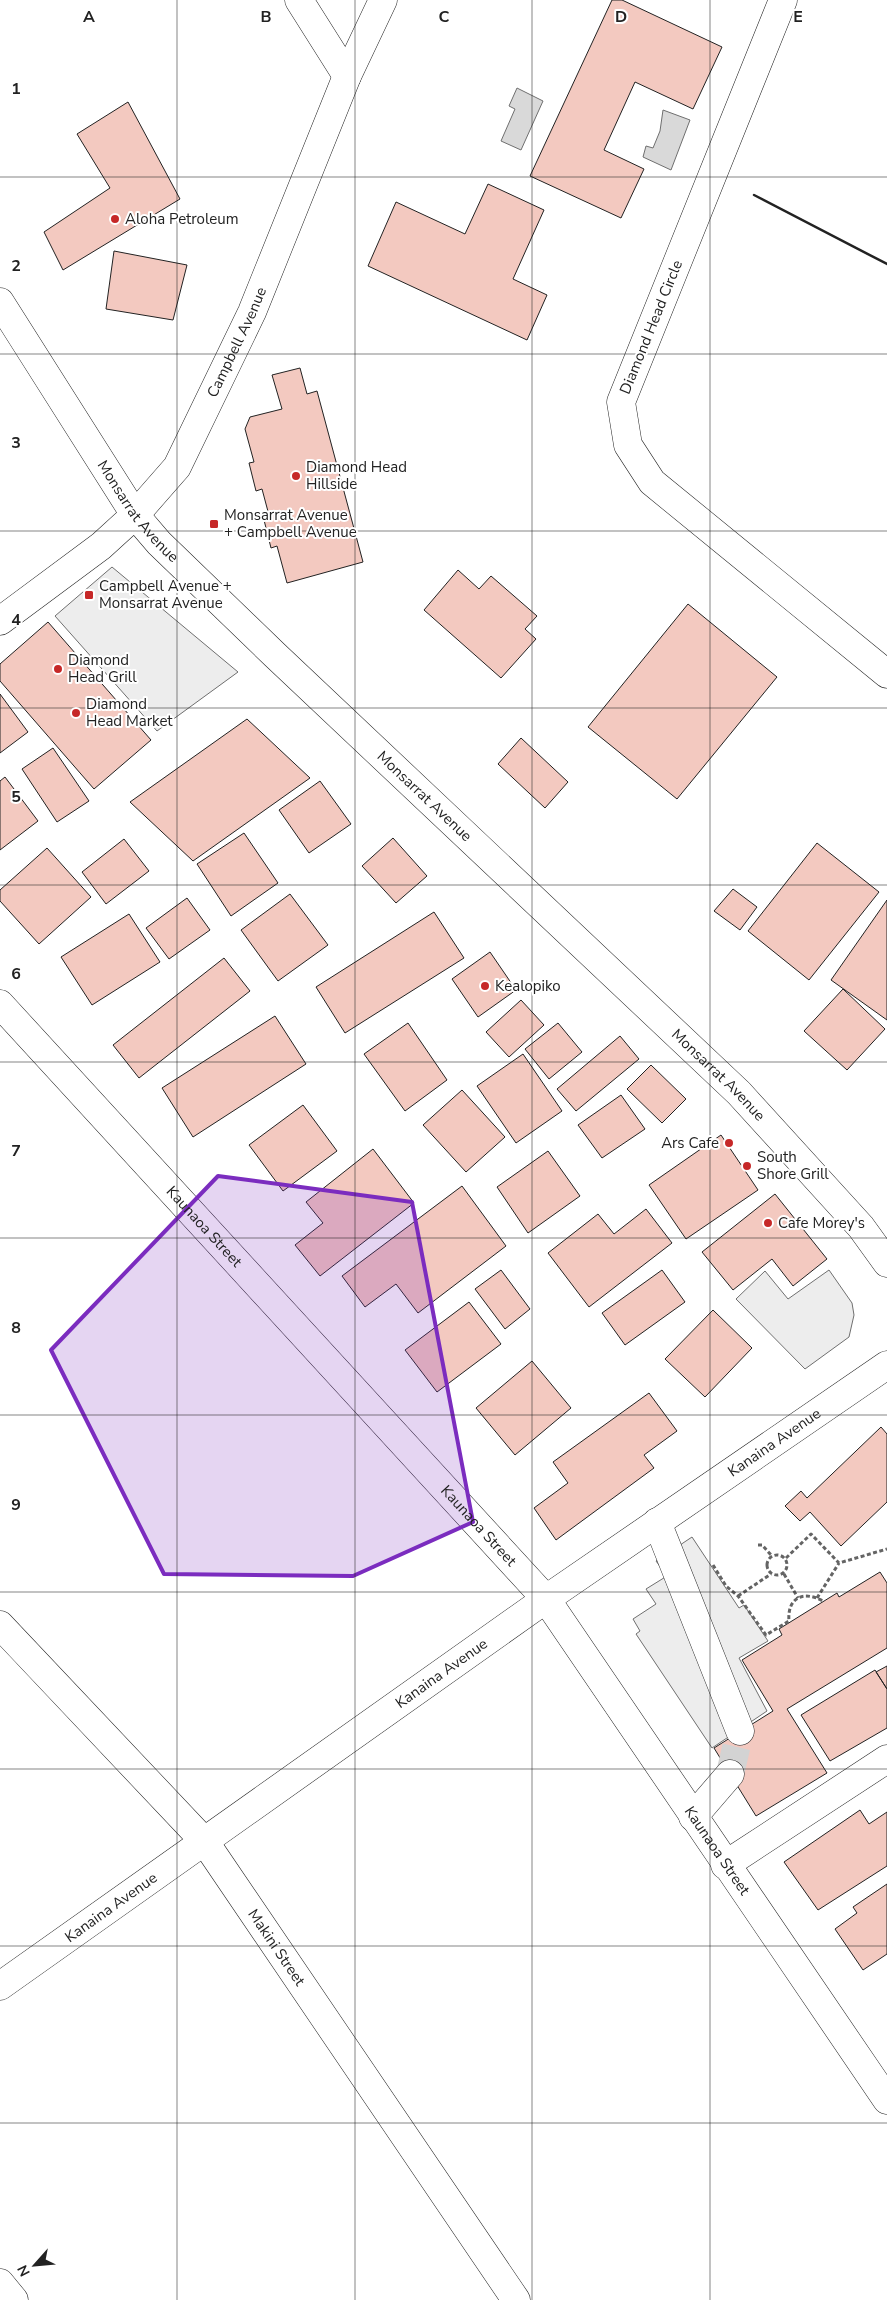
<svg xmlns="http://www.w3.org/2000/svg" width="887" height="2300" font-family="'Nunito Sans',sans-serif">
  <rect width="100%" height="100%" fill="#fff"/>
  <path fill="#ededed" stroke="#6f6f6f" d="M112 567 238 672 157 731 55 616Z
    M829 1270 852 1303 854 1315 849 1337 805 1369 736 1299 765 1271 788 1299Z
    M692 1537 739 1608 744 1605 768 1641 739 1658 767 1711 712 1748 636 1634 640 1631 633 1619 656 1604 646 1589 667 1576 656 1561Z"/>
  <path fill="#d9d9d9" stroke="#6f6f6f" d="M517 88 543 101 521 150 501 141 515 109 509 106Z
    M663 110 690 120 671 170 643 157 646 146 653 148 660 131Z"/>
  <path fill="#f3c9c0" stroke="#222" d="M612 0H622L722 47 693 109 635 82 604 150 644 169 621 218 530 176Z
    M128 102 180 199 63 270 44 232 110 188 77 134Z
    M488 184 544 210 513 279 547 295 527 340 368 266 396 202 465 234Z
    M114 251 187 265 173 320 106 309Z
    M300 368 307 394 317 391 363 562 287 583 277 546 271 548 264 520 270 519 262 489 256 491 249 463 254 462 245 429 250 417 282 409 272 375Z
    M458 570 479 589 491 576 537 616 525 629 536 639 501 678 424 610Z
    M688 604 777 677 677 799 588 727Z
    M48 622 151 740 94 789 0 681V664Z
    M0 694 28 732 0 753Z
    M247 719 310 778 193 861 130 802Z
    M521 738 568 782 545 808 498 764Z
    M53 748 89 801 57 822 22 769Z
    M5 777 38 821 0 850V781Z
    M320 781 351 824 309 853 279 810Z
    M244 833 278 883 231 916 197 864Z
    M393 838 427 876 396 903 362 866Z
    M124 839 149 871 106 904 82 872Z
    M817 843 879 892 809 980 748 931Z
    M47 848 91 897 39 944 0 901V890Z
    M733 889 757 907 740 930 714 911Z
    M290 894 328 945 278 981 241 930Z
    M187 898 210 930 169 959 146 928Z
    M887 900V1020L831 980Z
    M434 912 464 958 345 1033 316 987Z
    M129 914 160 962 92 1005 61 957Z
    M490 952 516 990 478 1017 452 979Z
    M224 958 250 991 139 1078 113 1045Z
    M843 989 885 1029 847 1070 804 1031Z
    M521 1000 544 1025 509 1057 486 1032Z
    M275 1016 306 1064 193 1137 162 1088Z
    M408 1023 447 1080 405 1111 364 1054Z
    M558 1023 582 1052 549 1079 525 1049Z
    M620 1036 639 1059 576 1111 557 1089Z
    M523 1054 562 1111 516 1143 477 1086Z
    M651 1065 686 1099 662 1123 627 1089Z
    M462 1090 505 1137 466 1172 423 1125Z
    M621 1095 645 1129 602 1158 578 1125Z
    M303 1105 337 1151 283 1191 249 1145Z
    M721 1135 758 1190 686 1239 649 1185Z
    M373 1149 414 1203 320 1276 295 1245 323 1223 306 1202Z
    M548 1151 580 1196 528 1233 497 1187Z
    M462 1186 506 1246 418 1313 396 1284 365 1307 342 1276Z
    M775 1194 827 1259 793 1286 772 1259 733 1290 702 1252Z
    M646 1209 672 1243 589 1307 548 1253 598 1214 614 1234Z
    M501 1270 530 1309 505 1329 475 1289Z
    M662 1270 685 1302 625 1345 602 1313Z
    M469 1302 501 1344 437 1392 405 1350Z
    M713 1310 752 1348 705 1397 665 1359Z
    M532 1361 571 1408 515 1455 476 1408Z
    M649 1393 677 1431 644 1455 654 1468 556 1540 534 1508 568 1483 553 1462Z
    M881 1427 887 1434V1502L841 1546 810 1512 800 1521 785 1506 801 1491 807 1498Z
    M880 1572 887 1583V1648L787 1709 827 1773 756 1816 714 1748 773 1711 742 1660 782 1635 779 1629 837 1593 839 1597Z
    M887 1666V1689L876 1672Z
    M875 1670 887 1689V1728L830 1761 801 1715Z
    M860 1810 869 1824 887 1812V1866L818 1910 784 1862Z
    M887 1884V1954L863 1970 835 1929 857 1913 853 1907Z"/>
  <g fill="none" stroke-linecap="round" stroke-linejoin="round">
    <path stroke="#d3d3d3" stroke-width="28" stroke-dasharray="28 14" stroke-linecap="butt" d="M730 1774 740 1731"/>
    <defs>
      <g id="minor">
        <path d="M299 0 347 76"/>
        <path d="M783 0 621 402 628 445 652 482 887 674"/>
        <path id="s1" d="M0 302 135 515 159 543 275 655 739 1093 861 1227 887 1263"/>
        <path id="s2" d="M0 621 101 546 135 515 177 467 252 312 347 76 383 0"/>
        <path id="s3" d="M0 1004 546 1599 887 2100"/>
        <path d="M657 1522 740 1731"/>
        <path id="s4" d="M0 1625 205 1842 516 2300"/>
        <path d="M693 1817 730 1774"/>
        <path d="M725 1865 887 1759"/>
        <path id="s5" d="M0 1986 546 1599 887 1365"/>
        <path d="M0 2283 14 2300"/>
      </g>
    </defs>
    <use href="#minor" stroke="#222" stroke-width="29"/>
    <path stroke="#646464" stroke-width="3" stroke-dasharray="4 2.5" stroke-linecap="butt" d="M758 1545H762L772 1556
      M767 1565a10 10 0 1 1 20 0a10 10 0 1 1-20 0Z
      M786 1558 811 1534 839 1563 887 1549
      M713 1565 726 1586 738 1596 766 1635 789 1621C787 1598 803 1590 823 1601
      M784 1574 798 1598
      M738 1596 771 1574
      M817 1598 839 1563"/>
    <use href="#minor" stroke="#fff" stroke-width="28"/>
    <path stroke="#222" stroke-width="2.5" d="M754 195 887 264"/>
  </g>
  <path fill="#7b2cbf" fill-opacity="0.2" stroke="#7b2cbf" stroke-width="4" stroke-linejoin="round" d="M218 1176 412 1202 473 1522 353 1576 164 1574 51 1350Z"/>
  <path fill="none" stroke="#222" stroke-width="1" stroke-opacity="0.55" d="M177 0V2300M355 0V2300M532 0V2300M710 0V2300M0 177H887M0 354H887M0 531H887M0 708H887M0 885H887M0 1062H887M0 1238H887M0 1415H887M0 1592H887M0 1769H887M0 1946H887M0 2123H887"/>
  <g fill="#c62828" stroke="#fff" stroke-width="2">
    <circle cx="115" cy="219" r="5"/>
    <circle cx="296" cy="476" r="5"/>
    <rect x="209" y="519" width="10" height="10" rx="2.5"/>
    <rect x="84" y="590" width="10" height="10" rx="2.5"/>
    <circle cx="58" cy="669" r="5"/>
    <circle cx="76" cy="713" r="5"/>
    <circle cx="485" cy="986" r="5"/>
    <circle cx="729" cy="1143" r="5"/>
    <circle cx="747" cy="1166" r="5"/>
    <circle cx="768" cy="1223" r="5"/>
  </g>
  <g text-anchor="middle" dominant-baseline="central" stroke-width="4" stroke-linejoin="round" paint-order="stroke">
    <g font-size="15" fill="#222" stroke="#fff" text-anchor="start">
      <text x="125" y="219">Aloha Petroleum</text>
      <text x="306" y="467">Diamond Head<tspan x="306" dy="17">Hillside</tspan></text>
      <text x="224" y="515">Monsarrat Avenue<tspan x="224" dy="17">+ Campbell Avenue</tspan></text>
      <text x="99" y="586">Campbell Avenue +<tspan x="99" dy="17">Monsarrat Avenue</tspan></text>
      <text x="68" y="660">Diamond<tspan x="68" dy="17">Head Grill</tspan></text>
      <text x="86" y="704">Diamond<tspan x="86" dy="17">Head Market</tspan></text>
      <text x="495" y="986">Kealopiko</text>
      <text x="719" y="1143" text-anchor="end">Ars Cafe</text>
      <text x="757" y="1157">South<tspan x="757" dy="17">Shore Grill</tspan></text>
      <text x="778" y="1223">Cafe Morey's</text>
    </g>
    <g font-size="15" fill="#222" stroke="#fff">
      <text transform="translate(651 327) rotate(-68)">Diamond Head Circle</text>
      <text stroke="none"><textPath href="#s2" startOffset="374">Campbell Avenue</textPath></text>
      <text stroke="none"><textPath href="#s1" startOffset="251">Monsarrat Avenue</textPath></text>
      <text stroke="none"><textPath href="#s1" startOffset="656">Monsarrat Avenue</textPath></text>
      <text stroke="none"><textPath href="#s1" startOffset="1061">Monsarrat Avenue</textPath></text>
      <text stroke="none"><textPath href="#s3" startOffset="302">Kaunaoa Street</textPath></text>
      <text stroke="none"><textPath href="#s5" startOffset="946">Kanaina Avenue</textPath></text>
      <text stroke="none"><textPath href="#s3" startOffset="708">Kaunaoa Street</textPath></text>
      <text stroke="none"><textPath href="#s5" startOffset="541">Kanaina Avenue</textPath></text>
      <text stroke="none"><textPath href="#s3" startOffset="1112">Kaunaoa Street</textPath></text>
      <text stroke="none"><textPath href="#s5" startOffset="136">Kanaina Avenue</textPath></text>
      <text stroke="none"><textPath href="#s4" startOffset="426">Makini Street</textPath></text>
    </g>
  </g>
  <g font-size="16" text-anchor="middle" font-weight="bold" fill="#222" stroke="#fff" stroke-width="4" stroke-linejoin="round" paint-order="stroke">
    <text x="89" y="22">A</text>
    <text x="266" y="22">B</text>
    <text x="444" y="22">C</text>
    <text x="621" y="22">D</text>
    <text x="798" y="22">E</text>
    <text x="16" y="94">1</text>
    <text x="16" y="271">2</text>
    <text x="16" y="448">3</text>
    <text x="16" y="625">4</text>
    <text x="16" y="802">5</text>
    <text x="16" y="979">6</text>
    <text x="16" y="1156">7</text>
    <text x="16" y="1333">8</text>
    <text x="16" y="1510">9</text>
  </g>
  <g transform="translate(35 2265) rotate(243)" stroke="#ffffff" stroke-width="4" paint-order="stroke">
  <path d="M0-4L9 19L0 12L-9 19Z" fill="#222222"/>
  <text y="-8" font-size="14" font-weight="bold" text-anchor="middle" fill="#222222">N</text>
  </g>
</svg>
